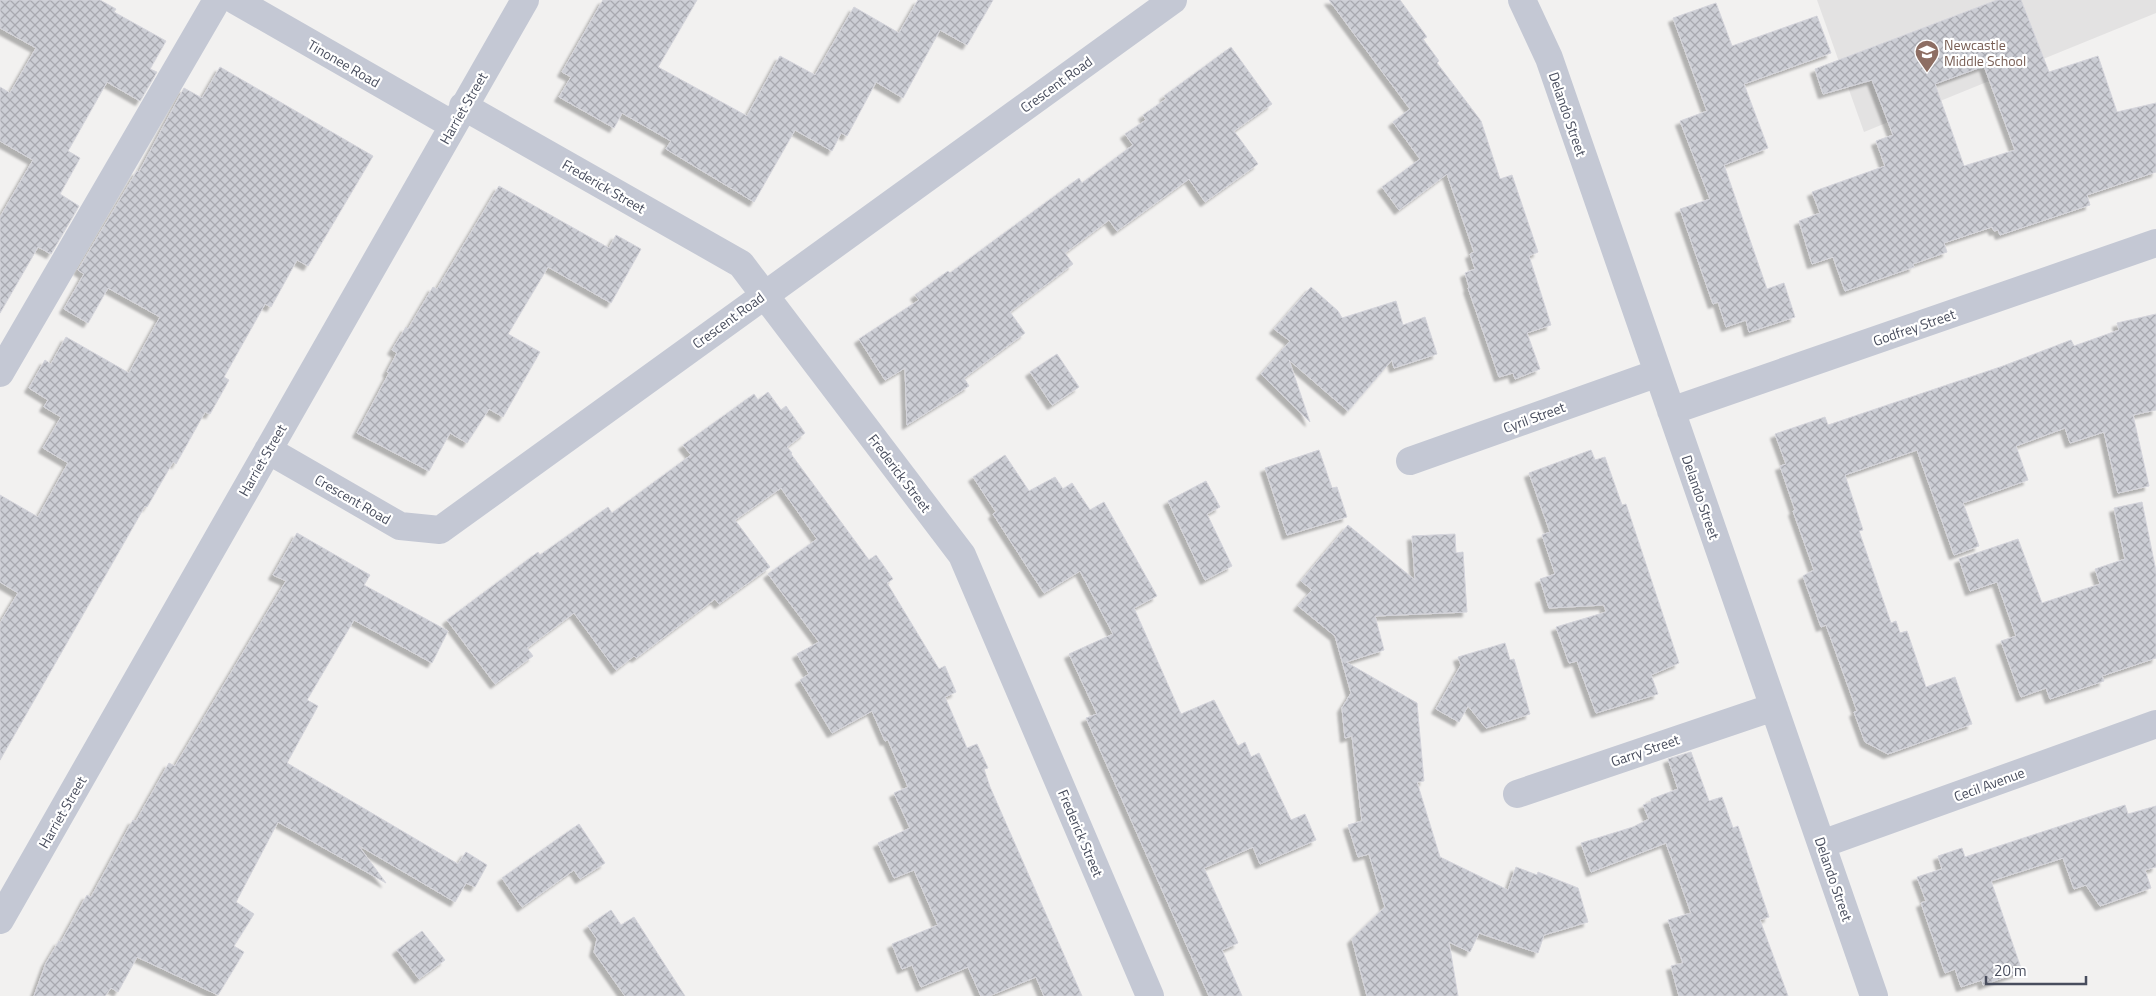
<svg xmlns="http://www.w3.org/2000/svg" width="2156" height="996" font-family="'Titillium Web',sans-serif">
  <defs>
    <pattern id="building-cross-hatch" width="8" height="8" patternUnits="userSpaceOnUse" patternTransform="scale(1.25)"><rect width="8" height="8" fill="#ccced5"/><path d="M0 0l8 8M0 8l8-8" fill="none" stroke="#a8a9b0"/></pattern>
    <filter id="shadow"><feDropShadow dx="-4.5" dy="4.5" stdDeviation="1" flood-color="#0004"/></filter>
  </defs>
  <rect width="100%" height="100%" fill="#f2f1f0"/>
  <path fill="#e3e2e2" d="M1817 0H2156V13L1864 132Z"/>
  <path fill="url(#building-cross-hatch)" stroke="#d4d4db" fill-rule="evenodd" filter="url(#shadow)" d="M0 0H100L116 9 114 12 166 41 150 69 157 72 140 101 107 82 68 151 80 158 60 194 79 206 51 254 38 247 0 313V217L33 160 0 141V87L10 93 36 48 0 28Z
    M603 0H697L658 67 747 116 780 56 815 75 854 7 899 33 918 0H993L967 45 940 30 903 98 876 82 847 136 841 133 832 151 795 130 754 202 666 149 671 141 622 113 614 128 559 97 571 77 562 72Z
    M1329 0H1400L1427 37 1423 39 1439 61 1437 63 1481 121 1500 179 1512 175 1538 252 1529 256 1551 325 1527 333 1540 369 1515 379 1513 373 1499 377 1468 288 1469 287 1465 273 1475 269 1470 254 1474 252 1447 174 1399 210 1382 187 1420 159 1393 122 1410 109Z
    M1997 0H2021L2049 72 2098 56 2117 112 2156 103V172L2087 195 2090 205 2000 235 1998 230 1994 231 1992 227 1944 243 1947 252 1913 264 1914 267 1845 291 1833 257 1812 264 1799 221 1820 213 1812 192 1885 166 1876 141 1893 135 1872 80 1823 94 1815 69ZM1984 66 2015 150 1964 166 1935 84Z
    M1716 3 1732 46 1817 16 1831 53 1744 84 1768 148 1724 165 1767 289 1784 283 1795 317 1749 332 1746 320 1726 327 1718 302 1713 304 1680 209 1710 199 1680 121 1707 111 1673 18Z
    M1231 47 1272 104 1234 131 1258 164 1205 202 1189 179 1117 231 1109 220 1065 253 1073 264 1010 312 1025 333 964 378 969 386 907 425 905 368 885 380 859 339 919 300 915 295 948 271 950 273 1079 178 1082 183 1133 145 1125 134 1146 120 1143 115 1166 99 1164 96Z
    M220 67 373 156 308 266 297 260 271 307 265 304 224 377 229 380 210 414 205 412 176 464 173 462 147 507 145 506 0 760V623L18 593 0 582V495L38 517 68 463 43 448 61 417 44 407 48 400 29 388 45 360 51 364 66 337 129 373 160 317 108 288 88 323 64 309 84 274 78 270 137 171 139 172 184 88 202 98Z
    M499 186 609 248 616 235 641 249 611 303 548 267 508 334 540 352 503 417 489 409 467 443 450 433 429 471 357 433 389 373 387 372 397 353 392 350 406 327 408 329 433 287 437 289Z
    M1311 287 1338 311 1342 318 1396 301 1403 325 1425 317 1437 354 1394 368 1392 360 1348 411 1289 360 1310 422 1261 374 1290 341 1274 329Z
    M2156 314V410L2133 415 2149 486 2118 493 2104 432 2070 443 2065 428 2016 446 2028 480 1963 503 1979 546 1954 555 1917 450 1845 475 1863 530 1859 531 1891 623 1896 621 1900 633 1907 631 1926 687 1955 677 1972 724 1888 754 1865 742 1854 712 1857 711 1826 625 1821 627 1803 576 1814 570 1793 511 1795 510 1780 466 1786 464 1775 434 1825 417 1828 425 2003 366 2071 340 2074 346 2119 330 2117 323Z
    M1057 354 1079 387 1052 405 1030 372Z
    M768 392 781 410 786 406 805 433 787 447 792 453 791 454 869 560 876 555 893 579 887 583 939 669 945 666 956 692 945 697 967 748 977 744 988 768 984 769 990 787 1082 996H1044L1036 977 989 996H981L968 967 921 987 912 965 902 969 892 944 938 925 914 870 894 878 878 843 910 828 894 793 908 787 888 740 885 741 872 711 832 733 800 680 809 674 797 654 819 642 768 574 817 539 781 488 735 520 770 567 719 604 715 599 636 658 634 656 616 670 574 613 527 648 533 656 495 684 447 620 538 552 540 555 608 507 612 513 691 455 683 445 754 394 758 400Z
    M1319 450 1332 488 1337 487 1347 517 1287 535 1265 468Z
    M1591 450 1595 460 1605 457 1622 505 1626 504 1679 663 1651 675 1658 694 1596 713 1577 661 1569 663 1556 627 1606 612 1604 605 1549 608 1540 579 1555 574 1542 535 1550 532 1529 473Z
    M1005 455 1029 491 1055 477 1063 489 1072 483 1090 510 1104 502 1157 596 1134 608 1181 714 1214 700 1238 746 1245 742 1251 757 1259 753 1291 820 1305 814 1316 840 1260 864 1253 847 1204 868 1238 943 1222 950 1242 996H1209L1086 718 1097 714 1069 654 1113 634 1080 571 1044 593 993 514 996 512 973 477Z
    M1206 481 1220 507 1207 514 1232 566 1205 580 1168 501Z
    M2142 502 2156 571V658L2102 676 2104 681 2050 699 2046 688 2021 697 2001 641 2016 636 1997 582 1970 591 1959 559 2018 539 2042 603 2100 584 2095 569 2125 559 2114 508Z
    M1348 525 1415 580 1412 536 1455 534 1456 553 1463 552 1467 612 1375 616 1384 650 1346 662 1417 703 1424 781 1417 782 1440 857 1508 890 1516 867 1537 875 1538 872 1578 888 1588 922 1544 935 1538 953 1479 933 1470 952 1449 942 1458 996H1367L1352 939 1385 907 1369 854 1358 857 1348 825 1362 821 1352 736 1345 738 1342 708 1351 693 1335 636 1298 606 1312 590 1301 581Z
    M297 533 370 575 364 585 448 631 432 663 354 620 307 700 318 706 287 763 458 864 466 852 487 865 475 887 466 883 455 902 358 845 386 883 278 822 236 902 254 914 234 946 244 952 218 995 137 957 118 992 111 988 105 996H34L46 963 59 941 61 942 87 895 91 897 133 820 136 821 169 763 175 766 286 581 273 575Z
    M1505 643 1510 660 1514 659 1530 714 1486 728 1468 706 1459 722 1436 709 1461 665 1458 657Z
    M1691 752 1709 801 1722 797 1733 828 1738 826 1769 917 1760 920 1788 996H1679L1671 966 1683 963 1668 920 1691 913 1666 843 1591 872 1581 843 1633 827 1649 819 1643 805 1651 802V799L1678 789 1668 759Z
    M2125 805 2128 814 2156 806V867L2145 870 2151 888 2100 906 2086 885 2074 889 2063 858 1991 881 2022 971 1983 985 1982 980 1961 987 1955 969 1945 973 1921 903 1926 901 1917 877 1942 869 1938 856 1962 848 1965 857Z
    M579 824 605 863 580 879 574 870 522 907 502 878Z
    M611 910 621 925 634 917 685 996H625L594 952 597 939 588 926Z
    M422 931 445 960 419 979 397 950Z"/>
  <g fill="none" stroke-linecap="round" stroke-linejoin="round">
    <path stroke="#c4c8d4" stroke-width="28" d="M235 0 453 125
      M1522 0 1549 58 1874 996
      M463 106 741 264 962 555 1150 996
      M0 373 217 0
      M1671 411 2156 243
      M268 450 400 526 440 530 1173 0
      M1410 461 1658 373
      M1517 794 1774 707
      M1822 844 2156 724
      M0 920 525 0"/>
  </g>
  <defs>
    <symbol id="school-pin" viewBox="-11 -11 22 30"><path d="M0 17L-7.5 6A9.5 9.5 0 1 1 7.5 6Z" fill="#8d6e63" stroke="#fff"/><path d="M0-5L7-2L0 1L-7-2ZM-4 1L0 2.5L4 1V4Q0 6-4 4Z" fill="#fff"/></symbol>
  </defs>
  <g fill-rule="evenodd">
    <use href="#school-pin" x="1913" y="38" width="28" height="38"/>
  </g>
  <g text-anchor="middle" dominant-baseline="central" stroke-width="4.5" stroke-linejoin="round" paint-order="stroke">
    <g font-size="14" fill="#785e54" stroke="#fff" text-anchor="start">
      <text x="1944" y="44">Newcastle<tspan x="1944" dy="16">Middle School</tspan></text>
    </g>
    <g font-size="14" fill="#484d5d" stroke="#fff">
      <text transform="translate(344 63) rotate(30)">Tinonee Road</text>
      <text transform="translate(1056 84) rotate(-36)">Crescent Road</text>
      <text transform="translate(463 108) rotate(-60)">Harriet Street</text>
      <text transform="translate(1568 114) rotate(71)">Delando Street</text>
      <text transform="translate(604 186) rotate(30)">Frederick Street</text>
      <text transform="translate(728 320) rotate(-36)">Crescent Road</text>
      <text transform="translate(1914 327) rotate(-19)">Godfrey Street</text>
      <text transform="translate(1534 417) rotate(-20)">Cyril Street</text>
      <text transform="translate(262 460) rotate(-60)">Harriet Street</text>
      <text transform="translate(900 473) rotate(53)">Frederick Street</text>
      <text transform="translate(1701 497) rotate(71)">Delando Street</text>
      <text transform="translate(353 499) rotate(30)">Crescent Road</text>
      <text transform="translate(1645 750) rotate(-19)">Garry Street</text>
      <text transform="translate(1989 784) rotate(-20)">Cecil Avenue</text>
      <text transform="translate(62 812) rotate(-60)">Harriet Street</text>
      <text transform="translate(1081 833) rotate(67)">Frederick Street</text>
      <text transform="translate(1834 879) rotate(71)">Delando Street</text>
    </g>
  </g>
  <path d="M1986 976v8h100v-8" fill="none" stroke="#484d5d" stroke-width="2.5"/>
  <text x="1994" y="976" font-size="15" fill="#484d5d" stroke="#ffffff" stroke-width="4" paint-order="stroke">20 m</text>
</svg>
